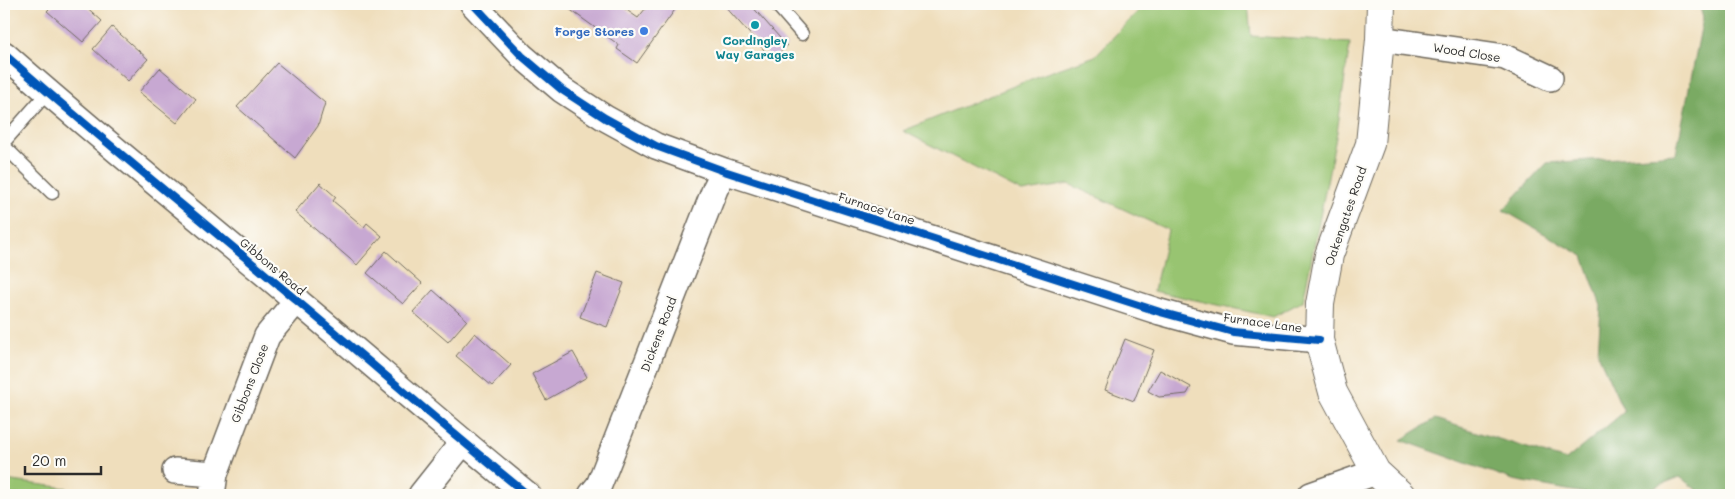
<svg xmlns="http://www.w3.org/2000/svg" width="1735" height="499" font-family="Mali,sans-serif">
  <rect width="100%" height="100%" fill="#fdfcf7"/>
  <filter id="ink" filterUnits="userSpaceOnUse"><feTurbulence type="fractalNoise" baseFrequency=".02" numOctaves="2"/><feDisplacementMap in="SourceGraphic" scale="10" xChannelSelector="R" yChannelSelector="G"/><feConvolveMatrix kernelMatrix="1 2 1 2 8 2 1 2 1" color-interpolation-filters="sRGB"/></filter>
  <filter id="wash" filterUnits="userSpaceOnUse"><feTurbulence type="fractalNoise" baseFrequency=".0096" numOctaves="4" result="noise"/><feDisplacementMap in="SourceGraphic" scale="20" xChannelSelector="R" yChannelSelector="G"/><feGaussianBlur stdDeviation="1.12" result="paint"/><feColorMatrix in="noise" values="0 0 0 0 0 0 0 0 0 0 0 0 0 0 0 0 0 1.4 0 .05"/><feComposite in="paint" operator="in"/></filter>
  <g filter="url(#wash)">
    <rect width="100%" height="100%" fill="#efdebc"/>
    <path fill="#98c471" stroke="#62784e" d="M1145 4H1248L1251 36 1350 43 1337 132 1303 301 1273 317 1154 291 1168 230 1069 184 1022 192 903 131 1041 75 1095 56Z
      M4 480 67 488 66 495H4Z"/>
    <path fill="#7aaa63" stroke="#526a47" d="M1699 4H1731V495H1703L1680 477 1634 495H1595L1513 480 1401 440 1435 419 1566 460 1624 412 1598 354 1601 306 1583 256 1503 210 1547 163 1676 154 1703 18Z"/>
    <g id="blocks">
      <path fill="#c7a8d2" d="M54 4H83L102 21 83 42 47 11Z
        M566 4H618L638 18 649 4H679L637 63 617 49 619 45 565 6Z
        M723 4H750L787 46 772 59Z
        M112 27 148 59 128 81 93 49Z
        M277 63 325 103 318 126 295 158 237 107Z
        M160 68 196 99 177 123 139 92Z
        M320 183 336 197 333 201 364 227 367 223 382 236 357 265 295 212Z
        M386 251 422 283 403 304 367 273Z
        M597 273 624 283 607 327 580 317Z
        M433 290 467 320 448 342 413 312Z
        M475 333 511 365 492 386 456 356Z
        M1125 339 1154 350 1134 401 1105 390Z
        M573 352 587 377 546 400 532 374Z
        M1160 370 1191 387 1187 394 1159 397 1148 391Z"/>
    </g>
  </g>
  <g filter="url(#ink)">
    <use href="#blocks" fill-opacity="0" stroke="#706a5e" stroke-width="1"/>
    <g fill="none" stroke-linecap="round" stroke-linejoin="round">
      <defs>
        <path id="service" d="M776 4 802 34
          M4 142 47 93
          M4 146 52 193"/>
        <path id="minor" d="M473 4 522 56 562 90 605 118 656 146 724 171 1160 312 1233 332 1319 340
          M1380 39 1505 57 1550 78
          M4 54C99 138 199 218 296 300 374 365 450 432 528 495
          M175 471 215 474 212 495
          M215 474 267 336 297 300
          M421 495 463 442
          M591 495 599 485 715 189 724 171
          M1311 495 1376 472"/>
        <path id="tertiary" d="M1381 4 1380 39 1370 144 1329 255 1320 304 1319 340 1333 392 1376 472 1401 495"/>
      </defs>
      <use href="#service" stroke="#706a5e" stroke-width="15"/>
      <use href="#minor" stroke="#706a5e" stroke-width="28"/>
      <use href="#tertiary" stroke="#706a5e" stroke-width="30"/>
      <use href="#service" stroke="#fff" stroke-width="12"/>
      <use href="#minor" stroke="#fff" stroke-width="25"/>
      <use href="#tertiary" stroke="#fff" stroke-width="28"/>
      <defs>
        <path id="cycleway" d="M473 4 522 56 562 90 605 118 656 146 724 171 1160 312 1233 332 1319 340
          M4 54C99 138 199 218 296 300 374 365 450 432 528 495"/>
      </defs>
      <use href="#cycleway" stroke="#fdfcf7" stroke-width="11"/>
      <use href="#cycleway" stroke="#0057b8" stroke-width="8"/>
    </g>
  </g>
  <circle fill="#0f9aa8" stroke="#fdfcf7" stroke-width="2" cx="755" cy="25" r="5"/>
  <circle fill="#3f7fe0" stroke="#fdfcf7" stroke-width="2" cx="644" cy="31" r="5"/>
  <g text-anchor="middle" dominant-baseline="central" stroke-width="4.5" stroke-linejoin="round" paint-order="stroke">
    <g font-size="12" font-weight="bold" fill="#366cbe" stroke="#fdfcf7" text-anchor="end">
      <text x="634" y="31">Forge Stores</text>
    </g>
    <g font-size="12" font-weight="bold" fill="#0d838f" stroke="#fdfcf7">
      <text x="755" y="40">Cordingley<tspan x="755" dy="14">Way Garages</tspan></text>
    </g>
    <g font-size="12" fill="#2b2b2b" stroke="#fdfcf7">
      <text transform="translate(1467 52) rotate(9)">Wood Close</text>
      <text transform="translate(877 208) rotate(18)">Furnace Lane</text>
      <text transform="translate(1345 216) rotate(-71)">Oakengates Road</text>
      <text transform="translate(273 266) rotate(40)">Gibbons Road</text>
      <text transform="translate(1263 322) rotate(8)">Furnace Lane</text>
      <text transform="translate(658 334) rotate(-69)">Dickens Road</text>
      <text transform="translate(249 383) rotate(-69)">Gibbons Close</text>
    </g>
  </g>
  <rect width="1735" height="499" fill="none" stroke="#fdfcf7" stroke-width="20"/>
  <path d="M25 466v8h76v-8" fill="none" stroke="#2b2b2b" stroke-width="2.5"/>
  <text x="32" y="466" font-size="15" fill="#2b2b2b" stroke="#fdfcf7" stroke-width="4" paint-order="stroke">20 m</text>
</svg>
